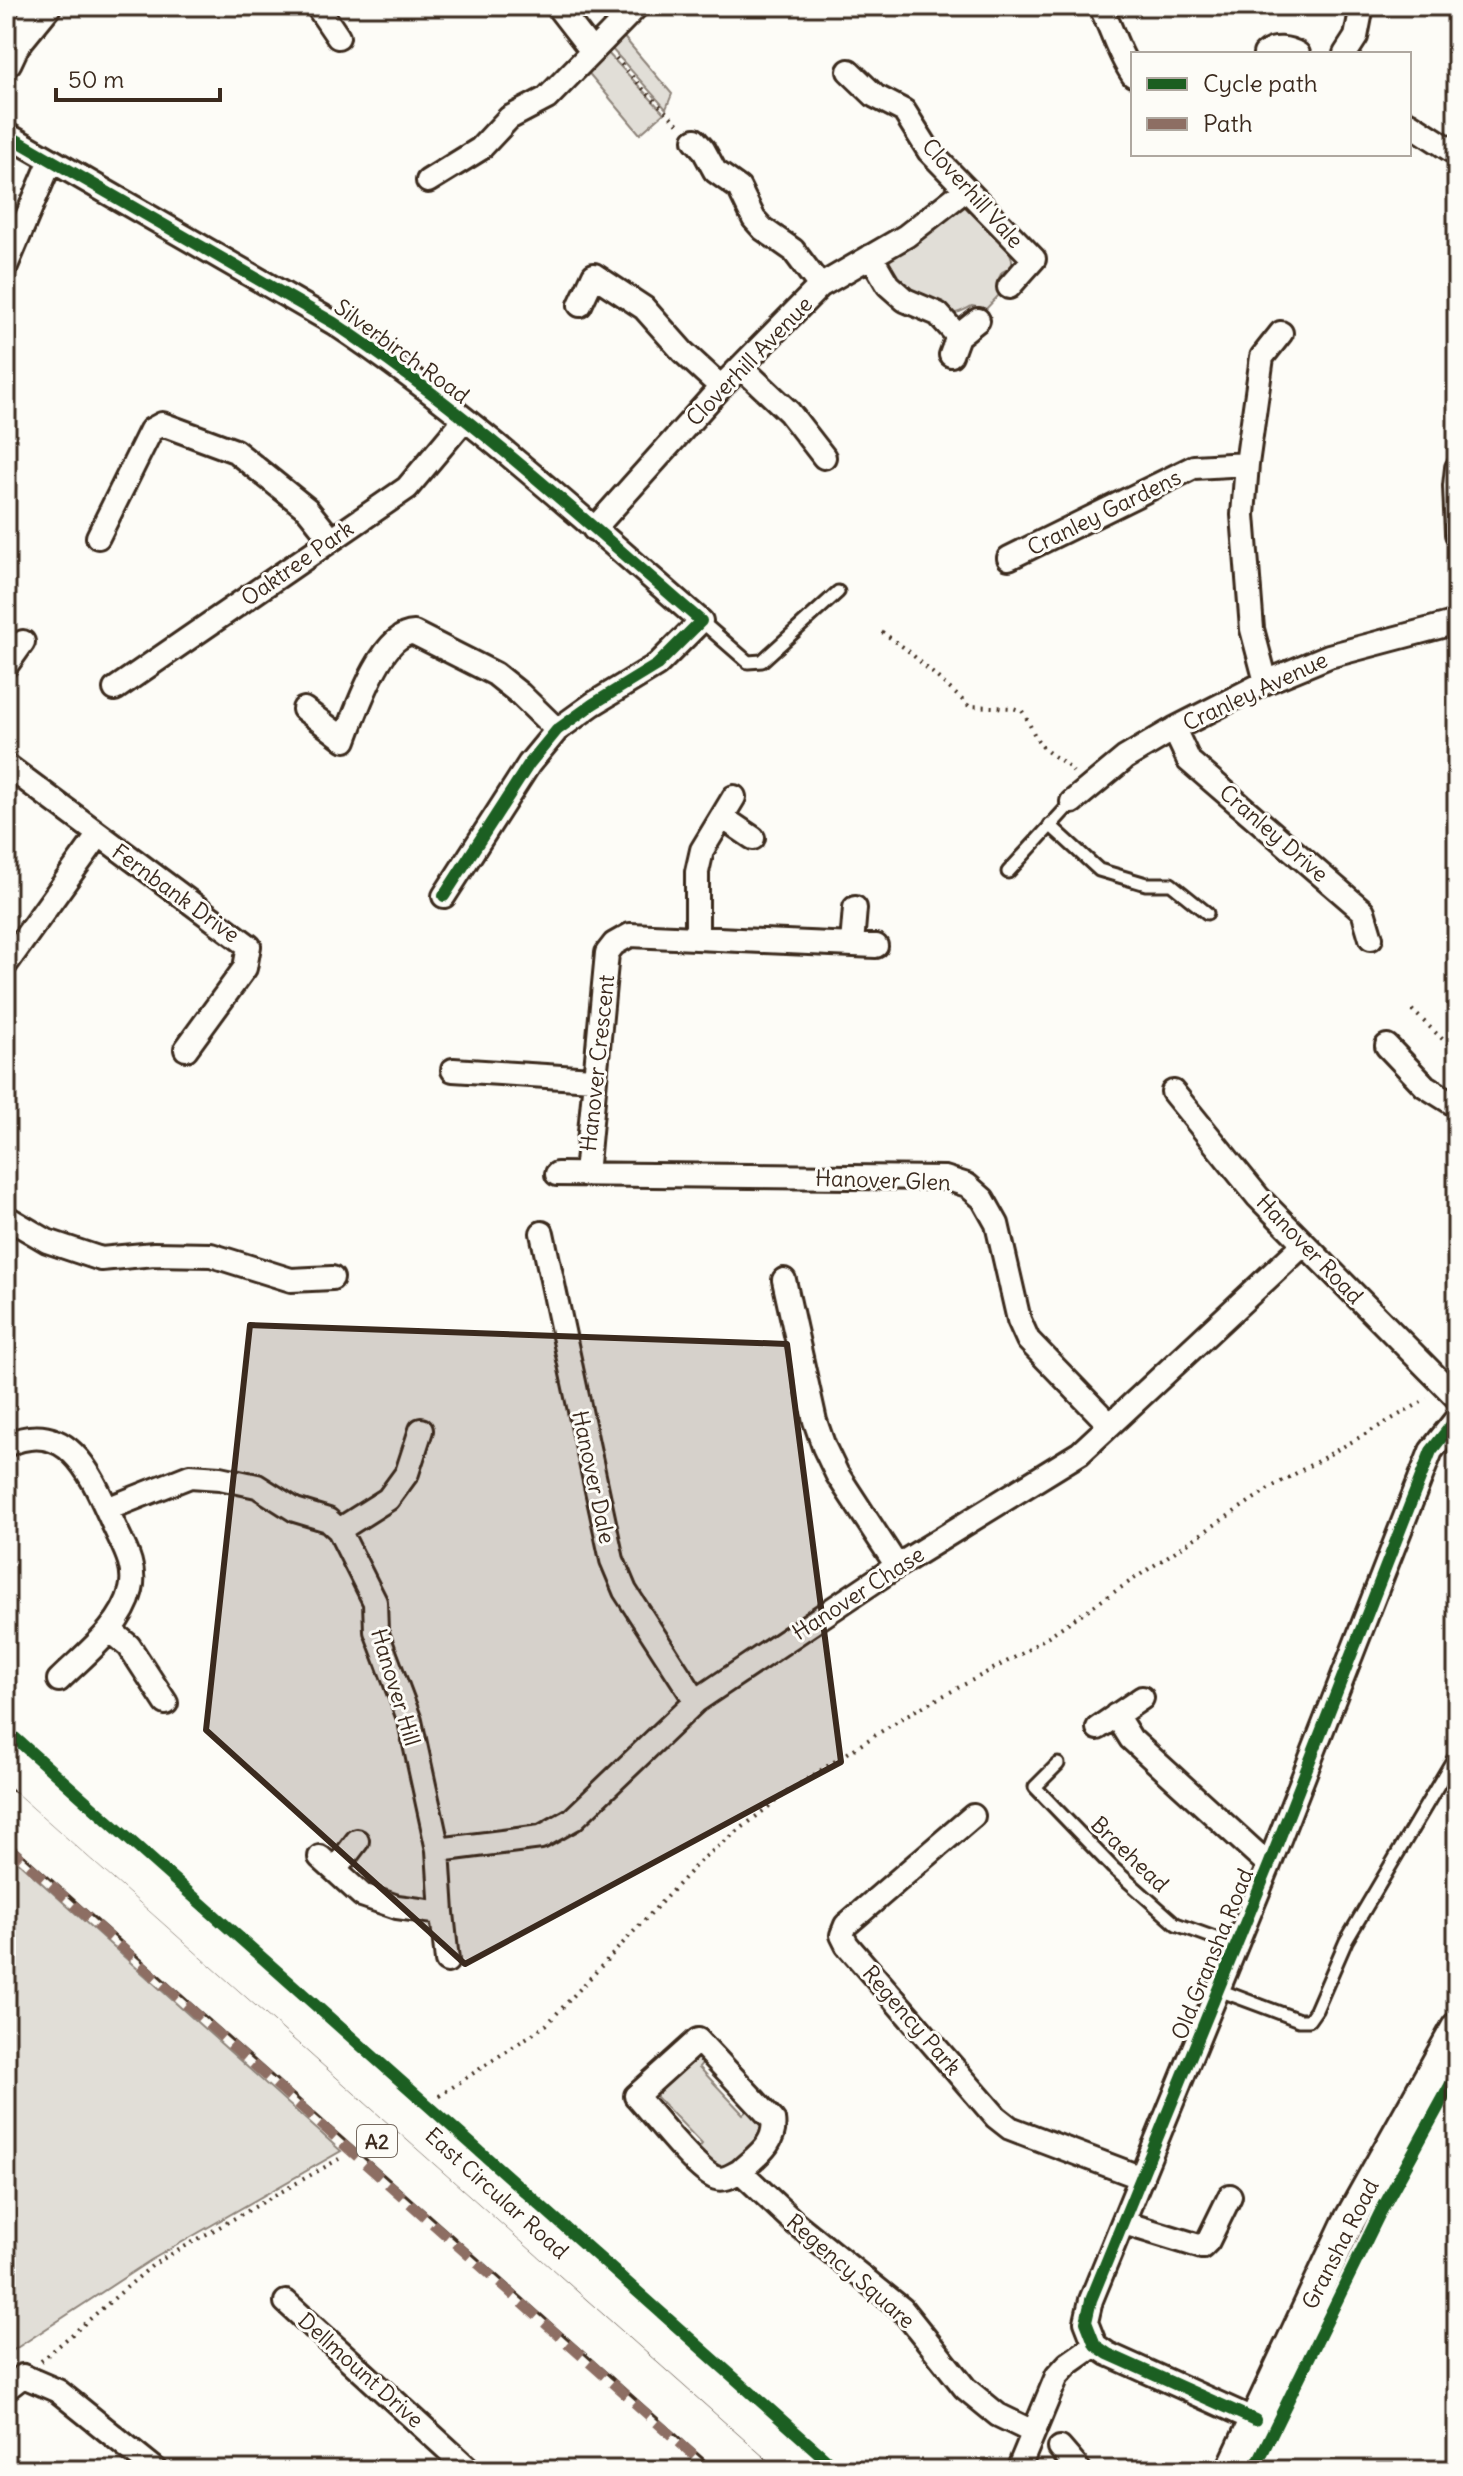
<svg xmlns="http://www.w3.org/2000/svg" width="1463" height="2476" font-family="Delius,sans-serif">
  <rect width="100%" height="100%" fill="#fdfcf7"/>
  <filter id="ink" filterUnits="userSpaceOnUse"><feTurbulence type="fractalNoise" baseFrequency=".0125" numOctaves="2"/><feDisplacementMap in="SourceGraphic" scale="16" xChannelSelector="R" yChannelSelector="G"/><feConvolveMatrix kernelMatrix="1 2 1 2 8 2 1 2 1" color-interpolation-filters="sRGB"/></filter>
  <g filter="url(#ink)">
    <path fill="#e1ded7" stroke="#8e847a" stroke-width="2" d="M622 35 672 94 666 109 610 47Z
      M606 51 664 113 640 134 586 70Z
      M965 207H969C983 222 1016 246 1012 267L1002 272 997 282 1000 294 986 309 972 306C966 309 960 313 954 313 937 313 896 286 890 270 888 267 890 261 890 257Z
      M6 1851 341 2151 151 2260 6 2355Z
      M696 2054 703 2062 699 2067 743 2114 750 2108C754 2113 761 2118 762 2124 765 2139 737 2157 727 2166 714 2169 704 2160 697 2150L702 2144 654 2094Z"/>
    <g fill="none" stroke-linecap="round" stroke-linejoin="round">
      <defs>
        <path id="lane" d="M701 621 748 662 762 661 838 592
          M1050 825 1099 870 1146 884H1171L1207 913
          M1008 872 1072 802
          M1058 1764 1035 1787 1113 1868 1176 1924 1237 1946
          M1219 1990 1299 2020H1309L1316 2010 1346 1941 1457 1753"/>
        <path id="street" d="M317 6 338 37
          M557 6 591 50
          M1100 6C1112 28 1118 54 1133 75
          M1265 54C1274 46 1288 48 1298 54
          M1345 54 1356 37 1362 6
          M849 71 875 96 904 111 929 151 1034 259 1009 287
          M1409 123 1457 154
          M6 134 334 323C464 409 583 519 701 621L657 665 593 704 557 730 529 764 444 896
          M695 140 703 149 715 171 739 188 754 219 763 229 793 250 820 286
          M428 181 480 149 509 118 547 98 637 6
          M871 256 888 285 905 300 938 314 958 336
          M6 266 51 160
          M580 305 594 275 644 308 683 352 721 387
          M951 355 958 336 978 320
          M741 367 789 412 824 457
          M1457 468 1455 486 1457 534
          M594 529 721 387 820 286 906 236 965 190
          M98 537 151 430 162 424 235 451 307 509 331 539
          M1009 558 1194 467 1247 464
          M6 666 23 642
          M1266 682 1252 629 1243 515 1247 464 1262 357 1281 333
          M115 689 407 488 464 420
          M304 709 345 740C355 714 382 632 414 633L495 674 520 694 557 730
          M1174 729 1189 761 1363 911 1371 938
          M6 765 249 946 245 968 186 1049
          M1072 802 1125 758 1174 729 1266 682 1329 656 1457 622
          M722 817 753 838
          M697 938V872L702 850 734 797
          M852 944 855 908
          M6 964 98 836
          M1387 1046 1425 1086 1457 1106
          M453 1070 593 1079
          M1173 1092 1258 1197 1457 1398
          M557 1174 945 1178 967 1185 983 1199 997 1224 1019 1320 1028 1340 1110 1425
          M586 1174 607 953 614 944 630 935 876 946
          M6 1217 47 1241 101 1259 154 1254 211 1255 291 1280 332 1278
          M542 1233 612 1560 625 1591 696 1701
          M784 1280 815 1421 824 1447 837 1474 897 1566
          M6 1445C68 1417 91 1474 112 1521 122 1544 137 1565 131 1590 122 1627 85 1654 59 1680
          M107 1509 190 1476 220 1478 257 1486 295 1510 328 1520 339 1530 375 1602 376 1631 410 1721 438 1850 442 1913 397 1907 362 1895 320 1857
          M339 1530 388 1499 407 1473 421 1430
          M110 1630 129 1646 166 1703
          M1116 1715 1131 1739 1269 1865
          M1098 1728 1142 1698
          M973 1816 846 1925 842 1935 847 1945 996 2117 1010 2128 1142 2178
          M438 1850 541 1837 573 1819 696 1701 897 1566 1080 1453 1304 1244
          M335 1870 357 1841
          M442 1913 447 1961
          M740 2171C756 2156 777 2143 773 2120L698 2040 636 2096C652 2113 697 2172 716 2178 725 2181 732 2175 740 2171L794 2222 902 2309 965 2388 998 2415 1033 2432
          M1124 2223 1202 2247 1208 2241 1230 2196
          M286 2302 470 2470
          M6 2389 23 2376 58 2391 156 2470
          M1255 2420 1108 2354 1095 2345 1086 2322 1091 2300 1269 1865 1431 1451 1457 1418
          M1060 2448 1079 2470
          M1018 2470 1057 2376 1068 2364 1095 2345"/>
        <path id="secondary" d="M6 61 14 44 45 6
          M1232 2470 1348 2223 1457 2028"/>
        <path id="highway" d="M6 1757 809 2470
          M6 1811 748 2470"/>
      </defs>
      <use href="#lane" stroke="#3b2a1e" stroke-width="17"/>
      <use href="#street" stroke="#3b2a1e" stroke-width="28"/>
      <use href="#secondary" stroke="#3b2a1e" stroke-width="36"/>
      <use href="#highway" stroke="#3b2a1e" stroke-width="46"/>
      <path stroke="#3b2a1e" stroke-width="4" stroke-dasharray="2 6" stroke-linecap="butt" d="M616 58 645 91 681 127
        M882 632 906 649 969 706 1013 708 1022 711C1030 722 1033 736 1042 746 1051 757 1062 758 1073 772
        M1412 1010 1457 1053
        M439 2096 546 2025 700 1861 787 1792 907 1715 1023 1653 1270 1488 1427 1399
        M41 2361 154 2264 339 2159"/>
      <use href="#lane" stroke="#fdfcf7" stroke-width="11"/>
      <use href="#street" stroke="#fdfcf7" stroke-width="22"/>
      <use href="#secondary" stroke="#fdfcf7" stroke-width="30"/>
      <use href="#highway" stroke="#fdfcf7" stroke-width="40"/>
      <path stroke="#8d6e63" stroke-width="10" stroke-dasharray="20 10" stroke-linecap="butt" d="M6 1845 710 2470"/>
      <defs>
        <path id="cycleway" d="M6 134 334 323C464 409 583 519 701 621L657 665 593 704 557 730 529 764 444 896
          M6 1730 838 2470
          M1255 2420 1108 2354 1095 2345 1086 2322 1091 2300 1269 1865 1431 1451 1457 1418
          M1254 2470 1380 2213 1457 2073"/>
      </defs>
      <use href="#cycleway" stroke="#fdfcf7" stroke-width="17"/>
      <use href="#cycleway" stroke="#1b5e20" stroke-width="12"/>
    </g>
  </g>
  <path fill="#3b2a1e" fill-opacity="0.2" stroke="#3b2a1e" stroke-width="6" stroke-linejoin="round" d="M250 1325 787 1344 841 1762 465 1964 206 1730Z"/>
  <g text-anchor="middle" dominant-baseline="central" stroke-width="6" stroke-linejoin="round" paint-order="stroke">
    <rect fill="#fdfcf7" stroke="#75695f" stroke-width="2" x="357" y="2125" width="40" height="32" rx="6"/>
    <g font-size="20" font-weight="bold" fill="#3b2a1e">
      <text x="377" y="2141">A2</text>
    </g>
    <g font-size="22" fill="#3b2a1e" stroke="#fdfcf7">
      <text transform="translate(973 193) rotate(48)">Cloverhill Vale</text>
      <text transform="translate(402 351) rotate(36)">Silverbirch Road</text>
      <text transform="translate(749 361) rotate(-46)">Cloverhill Avenue</text>
      <text transform="translate(1104 512) rotate(-26)">Cranley Gardens</text>
      <text transform="translate(297 563) rotate(-35)">Oaktree Park</text>
      <text transform="translate(1255 691) rotate(-25)">Cranley Avenue</text>
      <text transform="translate(1274 833) rotate(41)">Cranley Drive</text>
      <text transform="translate(176 893) rotate(36)">Fernbank Drive</text>
      <text transform="translate(597 1063) rotate(-84)">Hanover Crescent</text>
      <text transform="translate(883 1180) rotate(2)">Hanover Glen</text>
      <text transform="translate(1310 1249) rotate(46)">Hanover Road</text>
      <text transform="translate(594 1477) rotate(78)">Hanover Dale</text>
      <text transform="translate(858 1593) rotate(-33)">Hanover Chase</text>
      <text transform="translate(396 1687) rotate(73)">Hanover Hill</text>
      <text transform="translate(1130 1854) rotate(44)">Braehead</text>
      <text transform="translate(1212 1954) rotate(-68)">Old Gransha Road</text>
      <text transform="translate(912 2020) rotate(49)">Regency Park</text>
      <text transform="translate(497 2193) rotate(42)">East Circular Road</text>
      <text transform="translate(1340 2244) rotate(-63)">Gransha Road</text>
      <text transform="translate(851 2271) rotate(41)">Regency Square</text>
      <text transform="translate(361 2370) rotate(42)">Dellmount Drive</text>
    </g>
  </g>
  <rect width="1463" height="2476" fill="none" stroke="#fdfcf7" stroke-width="32"/>
  <rect x="16" y="16" width="1431" height="2444" fill="none" stroke="#3b2a1e" stroke-width="3" filter="url(#ink)"/>
  <rect x="1131" y="52" width="280" height="104" fill="#fdfcf7" stroke="#afa8a0" stroke-width="2"/>
  <rect x="1147" y="78" width="40" height="12" fill="#1b5e20" stroke="#afa8a0" stroke-width="2"/>
  <text x="1203" y="92" font-size="24" fill="#3b2a1e">Cycle path</text>
  <rect x="1147" y="118" width="40" height="12" fill="#8d6e63" stroke="#afa8a0" stroke-width="2"/>
  <text x="1203" y="132" font-size="24" fill="#3b2a1e">Path</text>
  <path d="M56 88v12h164v-12" fill="none" stroke="#3b2a1e" stroke-width="4"/>
  <text x="68" y="88" font-size="24" fill="#3b2a1e" stroke="#fdfcf7" stroke-width="6" paint-order="stroke">50 m</text>
</svg>
